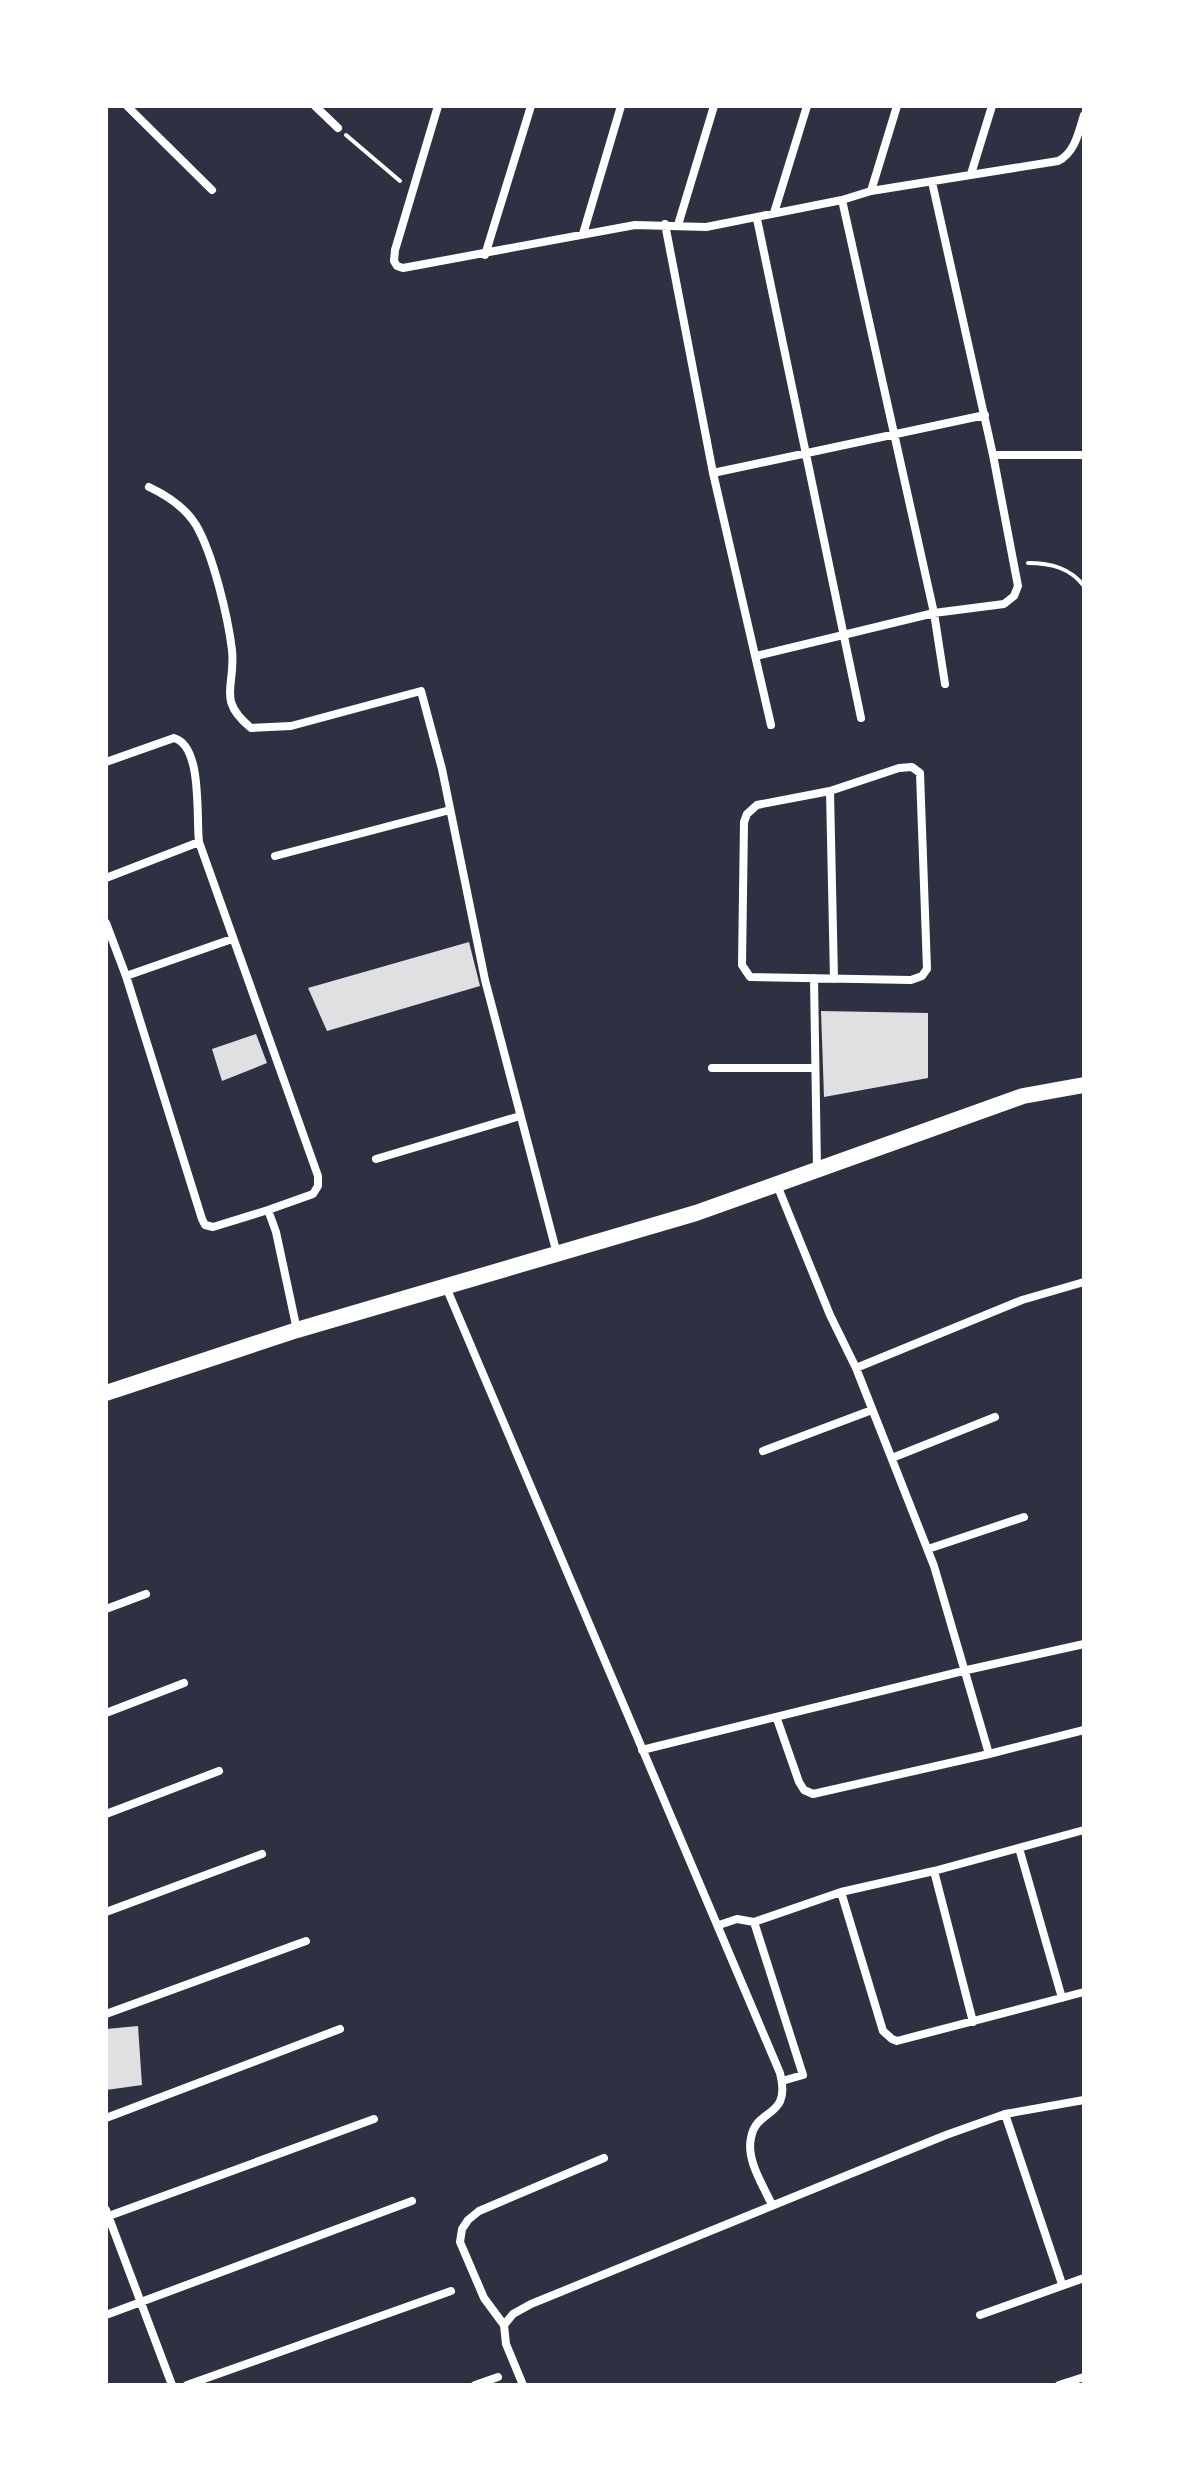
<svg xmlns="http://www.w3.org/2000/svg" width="1190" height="2491" font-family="'Sofia Sans Condensed',sans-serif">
  <rect width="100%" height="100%" fill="#2d3142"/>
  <path fill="#e0e0e3" d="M469 942 480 986 327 1031 308 988Z
    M821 1011 928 1013V1078L824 1097Z
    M256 1034 267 1063 222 1081 212 1049Z
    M138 2026 142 2085 106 2090V2029Z"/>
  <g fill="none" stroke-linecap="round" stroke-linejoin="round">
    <path stroke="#fff" stroke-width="4" d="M346 135 400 181
      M1028 563C1051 563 1070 568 1084 586"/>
    <path stroke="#fff" stroke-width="8" d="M127 106 212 190
      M315 106 338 128
      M438 106 395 250 394 261 397 266 403 268 635 225 706 227 842 200 871 191 1058 161C1075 153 1079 131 1084 115
      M971 174 992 106
      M871 191 897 106
      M842 200 934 613 945 684
      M774 213 807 106
      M757 219 861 718
      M665 224 713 473 771 725
      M678 225 714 106
      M583 234 621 106
      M485 255 531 106
      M993 455H1084
      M713 473 985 415
      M149 487C168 496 185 507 196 525 213 554 228 617 232 650 236 687 216 699 251 728L291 726 421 691 442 769 485 980 557 1254
      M756 656 934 613 1004 604 1014 596 1018 586 993 455 932 182
      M106 762 174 738C203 746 196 818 199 842L318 1176V1186L313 1194 268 1210 276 1232 297 1330
      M912 767 920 773 927 969 922 976 911 980 750 977 742 965 744 822 747 814 757 805 830 791 899 768Z
      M830 791 834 979
      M275 856 450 810
      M106 878 199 842
      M106 923 126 976 202 1219 205 1225 213 1227 268 1210
      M126 976 232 939
      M814 978 817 1168
      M712 1068H814
      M376 1159 520 1116
      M777 1185 830 1315 856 1368 934 1566 989 1754 1084 1730
      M446 1287 780 2073C792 2119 756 2107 751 2138 746 2160 763 2185 772 2205
      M856 1368 1022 1300 1084 1282
      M763 1451 872 1410
      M892 1458 995 1417
      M928 1549 1024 1517
      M106 1609 146 1594
      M106 1713 184 1683
      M777 1719 799 1782 804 1790 813 1794 989 1754
      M642 1750 967 1670 1084 1644
      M106 1814 219 1771
      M1019 1848 1062 1998
      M934 1871 973 2022
      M841 1892 883 2031 892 2039 897 2041 1084 1992
      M106 1912 262 1854
      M754 1922 803 2075 782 2081
      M719 1925 737 1919 754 1922 841 1892 934 1871 1084 1830
      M106 2014 306 1941
      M1005 2114 1062 2284
      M106 2118 340 2029
      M106 2210 172 2385
      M106 2217 374 2119
      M106 2315 412 2201
      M980 2315 1084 2278
      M504 2325 484 2298 460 2242 462 2229 468 2220 479 2211 604 2158
      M187 2385 451 2291
      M475 2385 498 2377
      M523 2385 506 2344 504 2325 513 2314 531 2304 946 2135 1005 2114 1084 2100
      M1059 2385 1084 2377"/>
    <path stroke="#fff" stroke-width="16" d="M106 1393 297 1330 696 1213 1023 1096 1084 1085"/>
  </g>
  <rect width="1190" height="2491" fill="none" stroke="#ffffff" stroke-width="216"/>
</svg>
